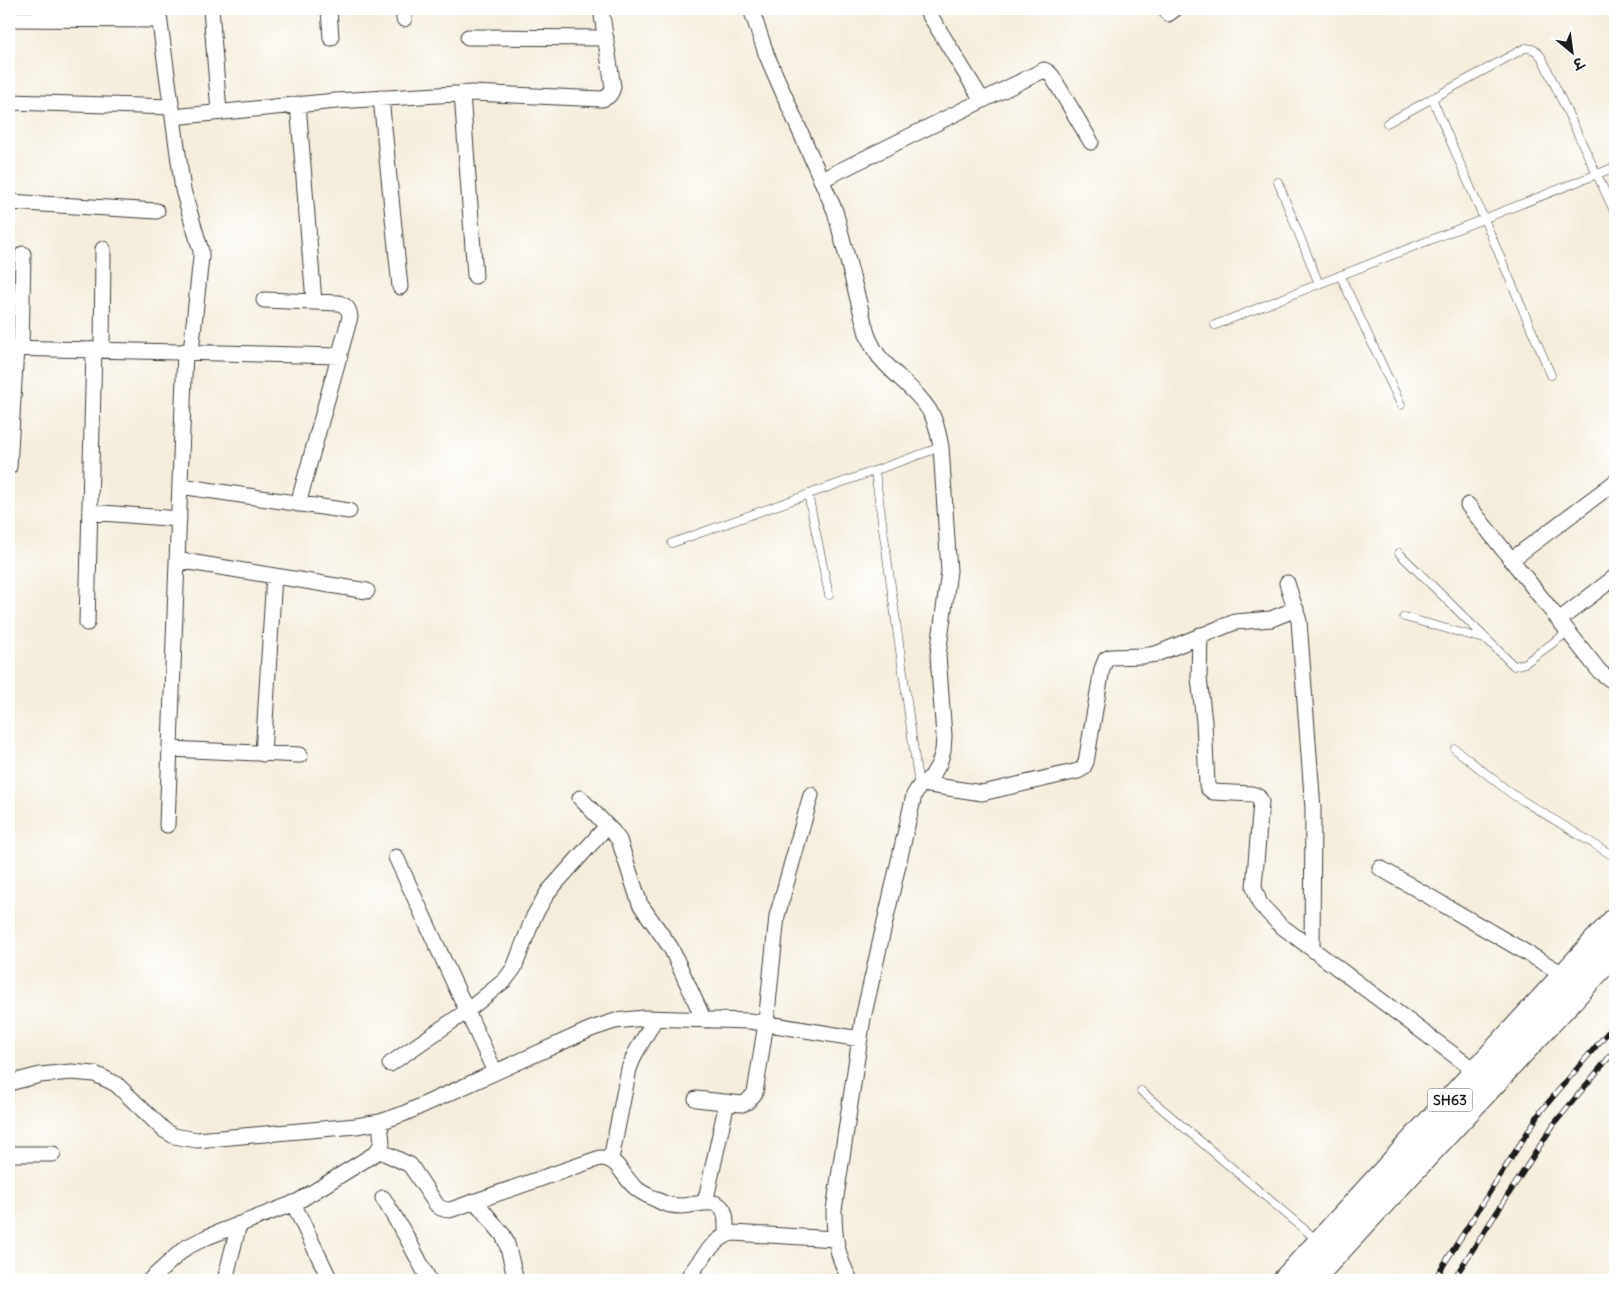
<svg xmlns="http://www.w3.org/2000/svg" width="1624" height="1289" font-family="Delius,'Playpen Sans Deva',sans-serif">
  <rect width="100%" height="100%" fill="#fff"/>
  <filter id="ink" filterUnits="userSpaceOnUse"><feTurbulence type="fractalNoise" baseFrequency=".02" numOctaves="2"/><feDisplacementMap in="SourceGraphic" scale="10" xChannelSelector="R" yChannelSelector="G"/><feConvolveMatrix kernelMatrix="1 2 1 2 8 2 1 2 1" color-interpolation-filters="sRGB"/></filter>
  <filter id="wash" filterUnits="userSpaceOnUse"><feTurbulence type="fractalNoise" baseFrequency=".0096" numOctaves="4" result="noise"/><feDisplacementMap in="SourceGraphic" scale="20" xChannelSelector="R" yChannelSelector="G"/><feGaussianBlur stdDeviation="1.12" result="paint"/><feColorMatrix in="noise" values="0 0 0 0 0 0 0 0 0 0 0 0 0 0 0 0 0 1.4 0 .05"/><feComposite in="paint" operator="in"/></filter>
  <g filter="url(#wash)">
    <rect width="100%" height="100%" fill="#f5eddb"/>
  </g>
  <g filter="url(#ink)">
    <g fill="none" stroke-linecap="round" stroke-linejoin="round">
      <defs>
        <path id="lane" d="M1432 98 1551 375
          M1387 123 1525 48C1534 48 1537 51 1542 58L1615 213
          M1278 182 1319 284
          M1340 275 1401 405
          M1215 325 1615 167
          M875 471 919 787
          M808 494 829 595
          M672 543 941 447
          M1399 553 1514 666 1525 663 1568 632
          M1404 617 1484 639
          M1455 749 1512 794 1615 857
          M1141 1091 1317 1240"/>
        <path id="street" d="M158 9 183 190 201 251V257L191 352
          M211 9 219 112
          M329 9 331 38
          M751 9 767 56 835 211 867 334C871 344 875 353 883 361 899 379 922 395 933 417 937 426 939 436 941 447L949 571 938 655 944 736 943 751 939 764 932 776 919 787 914 795 863 1018 834 1210C834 1238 837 1256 850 1280
          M926 9 982 100
          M1168 14 1175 9
          M9 19 160 20
          M404 19V9
          M468 37 606 38
          M462 93 475 276
          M381 98 400 287
          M9 102 172 107
          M298 104 314 302
          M173 117 336 101 472 93 602 99C609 97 611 94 613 87L601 9
          M821 180 1044 70 1048 72 1052 76 1091 142
          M9 202 157 211
          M264 300 339 303C346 306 349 308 350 317L298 504
          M9 348 340 356
          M21 348 23 254
          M102 350 103 249
          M9 467 16 348
          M180 486 349 511
          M1468 505 1600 672 1611 680 1615 679
          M90 512 179 519
          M177 560 367 591
          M1511 560 1615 482
          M1287 583 1299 621 1313 809 1312 949
          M1559 620 1615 577
          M87 623 94 349
          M1200 635 1199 678 1204 722 1207 785 1208 788 1213 792 1252 794C1257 795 1260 797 1261 802L1254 887 1260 904 1280 925 1482 1076
          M170 749 300 755
          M263 754 274 576
          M923 784 982 793 1078 771 1083 768 1086 762 1102 669 1106 659 1111 657 1142 656 1156 654 1235 622 1271 619 1296 609
          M580 798 613 832 619 840 640 904 671 948 704 1020
          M167 825 185 351
          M396 857 495 1072
          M1380 868 1565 975
          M390 1064 467 1011 505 980 514 968 534 916 548 892 607 826
          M9 1083 40 1075 71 1072 95 1074 116 1084 164 1130 174 1136 197 1140 356 1126 380 1122 403 1114 591 1029 615 1021 644 1018 750 1021 860 1039
          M696 1099 742 1104 747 1102 755 1093 766 1023 777 916 811 795
          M378 1150 410 1165 436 1204C440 1209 444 1210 450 1210L600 1158C618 1157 623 1178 636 1188 642 1194 652 1197 659 1201 666 1205 674 1206 682 1206 693 1206 714 1197 722 1208 727 1214 726 1226 726 1234
          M9 1154H53
          M611 1159 629 1069 635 1054 655 1019
          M383 1198 406 1236 429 1280
          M475 1201 503 1235 507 1244 516 1280
          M293 1203 330 1280
          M705 1203 727 1102
          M150 1280 185 1248 207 1237 297 1202 376 1153 382 1143 380 1122
          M225 1280 239 1224
          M686 1280C697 1266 714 1236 733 1233L835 1239"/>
        <path id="primary" d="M1285 1280 1615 920
          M1311 1280 1615 952"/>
      </defs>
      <use href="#lane" stroke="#3d3b39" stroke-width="9"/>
      <use href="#street" stroke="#3d3b39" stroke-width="17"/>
      <use href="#primary" stroke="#3d3b39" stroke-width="26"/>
      <use href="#lane" stroke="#fff" stroke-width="8"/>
      <use href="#street" stroke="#fff" stroke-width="15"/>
      <use href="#primary" stroke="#fff" stroke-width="24"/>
      <defs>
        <path id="rail" d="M1434 1280 1541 1111 1615 1024
          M1453 1280 1554 1124 1615 1050"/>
      </defs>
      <use href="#rail" stroke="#1c1c1c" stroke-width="5.5"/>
      <use href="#rail" stroke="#fff" stroke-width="4" stroke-dasharray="11" stroke-linecap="butt"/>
    </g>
  </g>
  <g text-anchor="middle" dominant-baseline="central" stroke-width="4" stroke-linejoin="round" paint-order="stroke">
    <rect fill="#fff" stroke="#606060" stroke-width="1" x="1427.5" y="1088.5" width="45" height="23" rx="4"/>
    <g font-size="14" font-weight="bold" fill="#1c1c1c">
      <text x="1450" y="1100">SH63</text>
    </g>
  </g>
  <rect width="1624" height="1289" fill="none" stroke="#fff" stroke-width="30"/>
  <g transform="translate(1572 52) rotate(151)" stroke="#ffffff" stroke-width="4" paint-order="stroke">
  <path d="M0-4L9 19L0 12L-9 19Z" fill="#1c1c1c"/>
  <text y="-8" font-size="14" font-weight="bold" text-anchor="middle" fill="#1c1c1c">उ</text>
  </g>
</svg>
